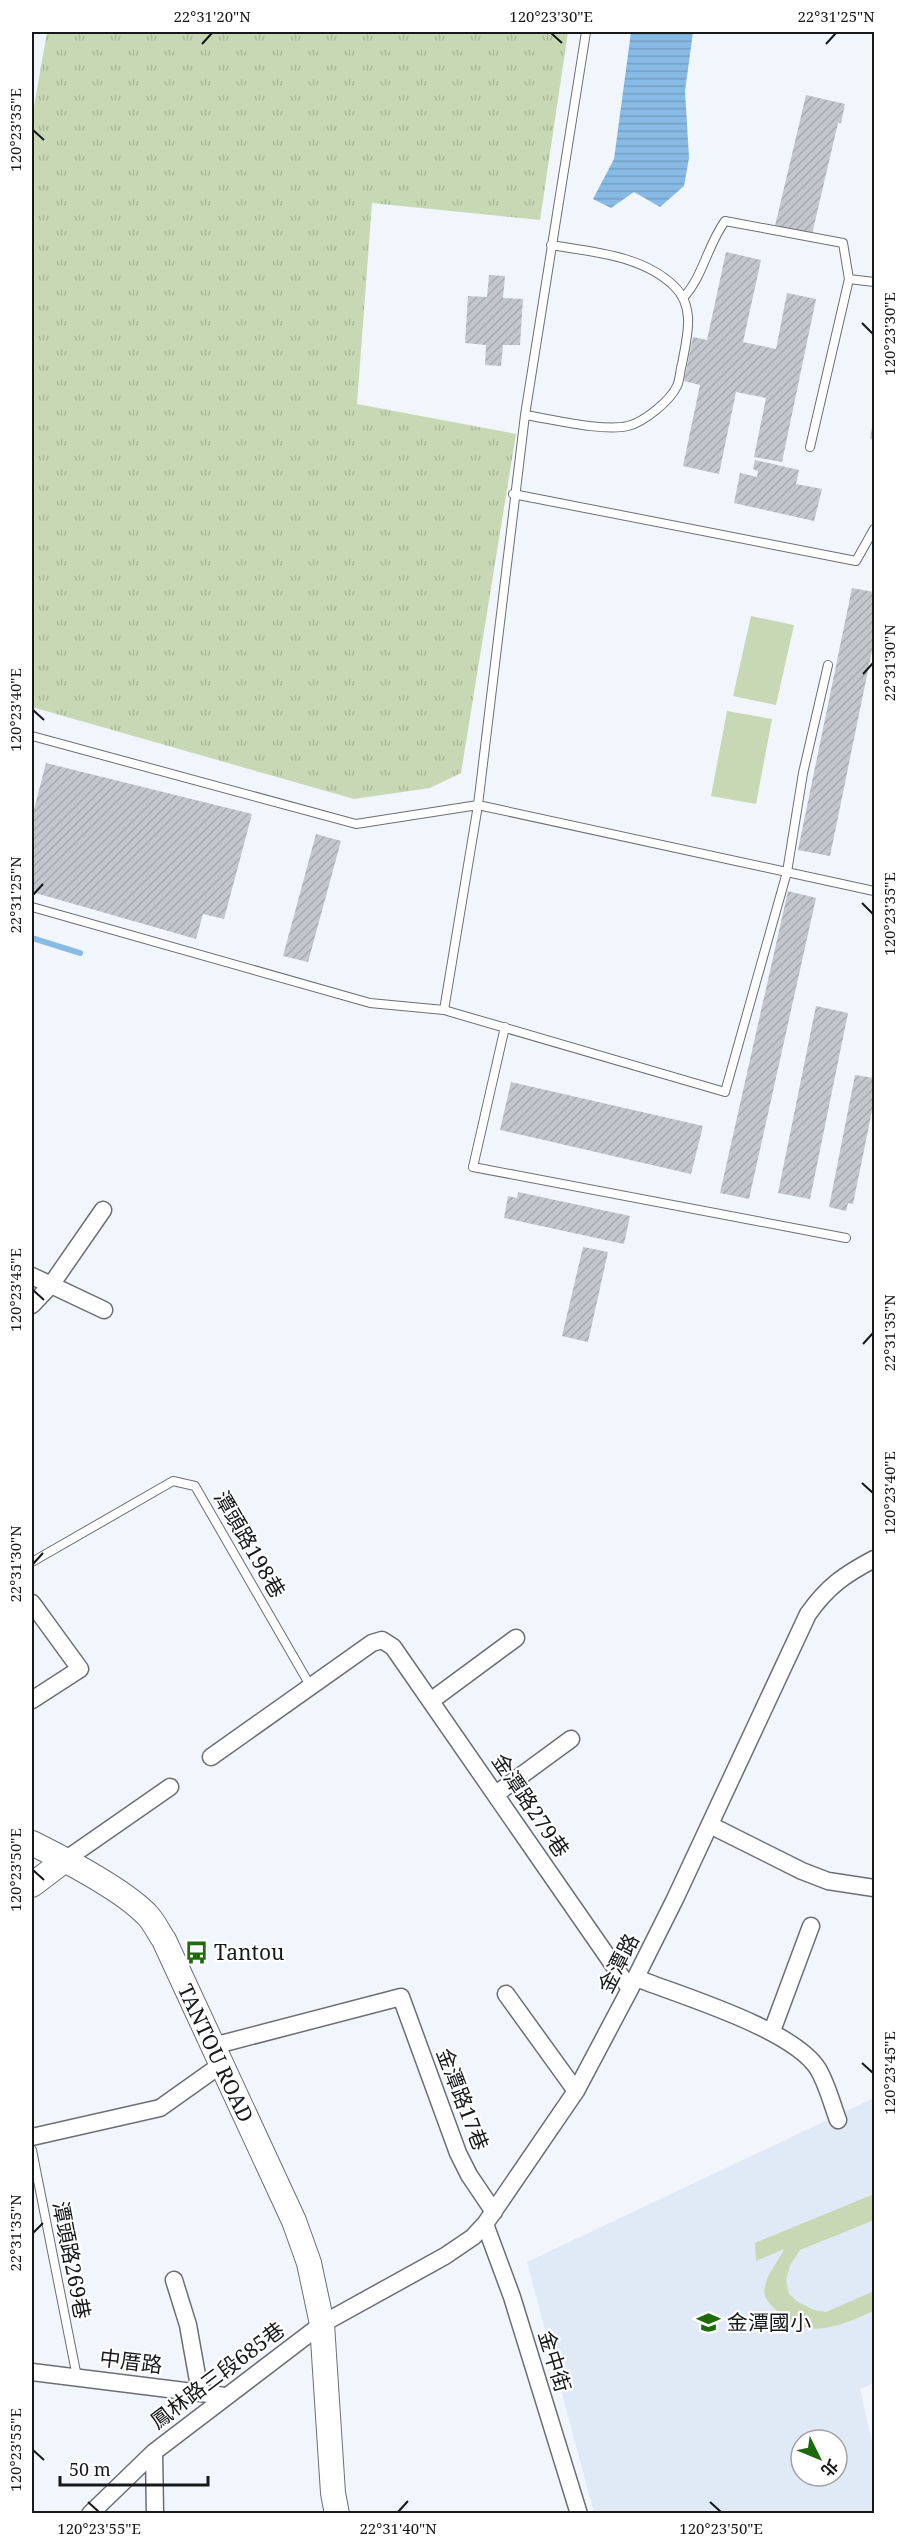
<svg xmlns="http://www.w3.org/2000/svg" width="906" height="2545" font-family="'Noto Serif','Noto Sans TC',serif">
  <defs>
    <pattern id="grass-tufts" width="24" height="20" patternUnits="userSpaceOnUse" patternTransform="scale(1.5)"><rect width="24" height="20" fill="#c8d8b4"/><path d="M3 7l-1-3M5 7V3M7 7l1-3M15 17l-1-3M17 17v-4M19 17l1-3" fill="none" stroke="#abb99a"/></pattern>
    <pattern id="water-rules" width="6" height="5" patternUnits="userSpaceOnUse" patternTransform="scale(1.5)"><rect width="6" height="5" fill="#87bbe5"/><path d="M0 2.5h6" fill="none" stroke="#74a0c4"/></pattern>
    <pattern id="building-hatch" width="6" height="6" patternUnits="userSpaceOnUse" patternTransform="scale(1.5)"><rect width="6" height="6" fill="#c3c7cd"/><path d="M-1 1l2-2M0 6l6-6M5 7l2-2" fill="none" stroke="#a7aaaf"/></pattern>
  </defs>
  <rect width="100%" height="100%" fill="#f1f5fc"/>
  <path fill="#e0e9f6" fill-rule="evenodd" d="M874 2098V2383L860 2389 874 2451V2513H594L527 2262ZM801 2440H837V2476H801Z"/>
  <path fill="url(#grass-tufts)" d="M47 32H568L540 220 372 203 357 404 516 434 461 773 430 788 354 799 32 707V118Z"/>
  <path fill="#c8d8b4" d="M751 616 794 625 776 705 733 696Z
    M727 711 772 719 756 804 711 796Z
    M874 2194V2220L800 2250 790 2265 786 2280 789 2294 798 2302 814 2310 826 2312 874 2291V2311C840 2325 808 2343 776 2310 769 2303 762 2297 765 2286 767 2274 779 2260 784 2249L756 2261 755 2243Z"/>
  <path fill="url(#water-rules)" d="M631 32H693L685 91 689 158 684 186 660 207 634 192 611 208 593 199 614 159Z"/>
  <g fill="none" stroke-linecap="round" stroke-linejoin="round">
    <path stroke="#87bbe5" stroke-width="6" d="M32 938 80 953"/>
  </g>
  <path fill="url(#building-hatch)" d="M806 95 845 104 841 123H838L812 234 775 226Z
    M726 252 761 260 743 342 776 349 787 293 816 299 782 462 754 457 766 398 736 392 719 474 683 466 700 385 684 381 693 337 707 340Z
    M489 275 505 276 503 298 523 299 520 345H503L501 366 485 365 486 345 465 343 468 296 487 297Z
    M873 420H874V440L870 439Z
    M755 460 799 470 796 484 822 489 814 521 734 503 740 473 757 477 758 471 753 469Z
    M852 588 874 592V641L830 856 798 850Z
    M46 763 252 814 224 919 203 914 196 939 32 892V817Z
    M316 834 341 841 308 962 283 956Z
    M788 891 816 898 749 1199 720 1193Z
    M816 1006 848 1013 810 1199 778 1193Z
    M855 1075 874 1078V1101L853 1204 848 1203 846 1211 829 1207Z
    M511 1082 703 1126 691 1174 500 1130Z
    M518 1192 630 1216 624 1244 504 1218 508 1196 517 1198Z
    M583 1247 608 1252 588 1342 562 1336Z"/>
  <g fill="none" stroke-linecap="round" stroke-linejoin="round">
    <defs>
      <path id="lane" d="M586 32 525 415 478 805 444 1010 725 1092 787 872 803 773 828 665
        M849 279 874 282
        M683 298C703 277 707 246 725 221L843 243 849 279 810 447
        M525 415C552 419 603 432 628 426 644 422 670 401 677 386 680 380 680 370 682 364 687 337 696 307 674 286 642 255 592 252 551 245
        M513 494 856 561 874 529
        M32 736 356 824 478 805 874 891
        M32 907 370 1003 444 1010
        M505 1027 473 1167 846 1238
        M32 1562 173 1481 195 1486 311 1687
        M32 2150 77 2377"/>
      <path id="street" d="M32 1276 104 1310
        M32 1305 51 1285 103 1210
        M32 1603 80 1669 32 1700
        M432 1700 516 1638
        M211 1757 372 1643 382 1640 393 1647 630 1989
        M496 1794 571 1739
        M710 1825 802 1871 828 1881 874 1888
        M65 1860 170 1787
        M636 1978C682 1996 793 2029 818 2069 827 2084 832 2104 838 2120
        M506 1994 576 2091
        M772 2031 811 1926
        M213 2046 401 1997 458 2153 469 2175 494 2212
        M32 2137 160 2108 222 2064
        M485 2224 512 2297 579 2514
        M174 2280 188 2325 200 2392
        M32 2372 225 2396
        M154 2452 155 2514
        M90 2514 154 2452 322 2324 445 2256 473 2237 485 2224 576 2091 630 1989 675 1899 808 1614C828 1586 844 1575 874 1559"/>
      <path id="secondary" d="M32 1843C64 1859 126 1891 149 1917 155 1924 159 1933 164 1940L294 2221 309 2263 322 2324 333 2493 337 2514
        M32 1885 65 1860"/>
    </defs>
    <use href="#lane" stroke="#6b6f74" stroke-width="10"/>
    <use href="#street" stroke="#6b6f74" stroke-width="19"/>
    <use href="#secondary" stroke="#6b6f74" stroke-width="26"/>
    <use href="#lane" stroke="#fff" stroke-width="8"/>
    <use href="#street" stroke="#fff" stroke-width="16"/>
    <use href="#secondary" stroke="#fff" stroke-width="24"/>
  </g>
  <path fill="none" stroke="#16181a" stroke-width="2" d="M551 33 562 43M202 44 212 33M826 44 836 33M33 130 44 140M862 323 873 334M863 674 873 663M33 710 44 720M33 895 43 884M862 903 873 914M33 1290 44 1300M863 1344 873 1333M862 1483 873 1493M33 1564 43 1553M33 1870 44 1880M862 2063 873 2073M33 2233 43 2223M33 2450 44 2460M88 2502 99 2512M710 2502 721 2512M398 2512 408 2501"/>
  <defs>
    <symbol id="bus-bare" viewBox="-9 -9 18 18"><path d="M-5-6H5V4H4V6H2V4H-2V6H-4V4H-5ZM-3.5-4V0h7V-4ZM-3.5 1.2v1.5H-2V1.2ZM2 1.2v1.5H3.5V1.2Z" fill="#1e6b0b" stroke="#fff" stroke-width="2.5" paint-order="stroke"/></symbol>
    <symbol id="school-bare" viewBox="-9 -9 18 18"><path d="M0-5L7-2L0 1L-7-2ZM-4 1L0 2.5L4 1V4Q0 6-4 4Z" fill="#1e6b0b" stroke="#fff" stroke-width="2.5" paint-order="stroke"/></symbol>
  </defs>
  <g fill-rule="evenodd">
    <use href="#bus-bare" x="180" y="1936" width="33" height="33"/>
    <use href="#school-bare" x="692" y="2306" width="33" height="33"/>
  </g>
  <g text-anchor="middle" dominant-baseline="central" stroke-width="4.5" stroke-linejoin="round" paint-order="stroke">
    <g font-size="21" fill="#16181a" stroke="#fff">
      <text transform="translate(250 1544) rotate(60)">潭頭路198巷</text>
      <text transform="translate(531 1805) rotate(56)">金潭路279巷</text>
      <text transform="translate(618 1963) rotate(-63)">金潭路</text>
      <text transform="translate(216 2053) rotate(65)">TANTOU ROAD</text>
      <text transform="translate(463 2099) rotate(69)">金潭路17巷</text>
      <text transform="translate(72 2260) rotate(79)">潭頭路269巷</text>
      <text transform="translate(131 2361) rotate(7)">中厝路</text>
      <text transform="translate(555 2361) rotate(73)">金中街</text>
      <text transform="translate(217 2375) rotate(-37)">鳳林路三段685巷</text>
    </g>
    <g font-size="21" fill="#16181a" stroke="#fff" text-anchor="start">
      <text x="214" y="1952">Tantou</text>
      <text x="727" y="2322">金潭國小</text>
    </g>
  </g>
  <rect width="906" height="2545" fill="none" stroke="#ffffff" stroke-width="66"/>
  <g transform="translate(819 2458) rotate(133)"><circle r="28" fill="#ffffff" stroke="#a2a3a3" stroke-width="1.5"/>
  <path d="M0-4.5L10 22L0 15L-10 22Z" fill="#1e6b0b"/>
  <text y="-9" font-size="16" font-weight="bold" text-anchor="middle" fill="#16181a">北</text>
  </g>
  <path d="M60 2476v9h148v-9" fill="none" stroke="#16181a" stroke-width="3"/>
  <text x="69" y="2476" font-size="18" fill="#16181a" stroke="#ffffff" stroke-width="4.5" paint-order="stroke">50 m</text>
  <rect x="33" y="33" width="840" height="2479" fill="none" stroke="#16181a" stroke-width="2"/>
  <g font-size="15" text-anchor="middle" fill="#16181a">
    <text x="212" y="22">22°31'20"N</text>
    <text x="551" y="22">120°23'30"E</text>
    <text x="836" y="22">22°31'25"N</text>
    <text transform="translate(16 130) rotate(-90)" y="5">120°23'35"E</text>
    <text transform="translate(890 334) rotate(-90)" y="5">120°23'30"E</text>
    <text transform="translate(890 663) rotate(-90)" y="5">22°31'30"N</text>
    <text transform="translate(16 710) rotate(-90)" y="5">120°23'40"E</text>
    <text transform="translate(16 895) rotate(-90)" y="5">22°31'25"N</text>
    <text transform="translate(890 914) rotate(-90)" y="5">120°23'35"E</text>
    <text transform="translate(16 1290) rotate(-90)" y="5">120°23'45"E</text>
    <text transform="translate(890 1333) rotate(-90)" y="5">22°31'35"N</text>
    <text transform="translate(890 1493) rotate(-90)" y="5">120°23'40"E</text>
    <text transform="translate(16 1564) rotate(-90)" y="5">22°31'30"N</text>
    <text transform="translate(16 1870) rotate(-90)" y="5">120°23'50"E</text>
    <text transform="translate(890 2073) rotate(-90)" y="5">120°23'45"E</text>
    <text transform="translate(16 2233) rotate(-90)" y="5">22°31'35"N</text>
    <text transform="translate(16 2450) rotate(-90)" y="5">120°23'55"E</text>
    <text x="99" y="2534">120°23'55"E</text>
    <text x="398" y="2534">22°31'40"N</text>
    <text x="721" y="2534">120°23'50"E</text>
  </g>
</svg>
